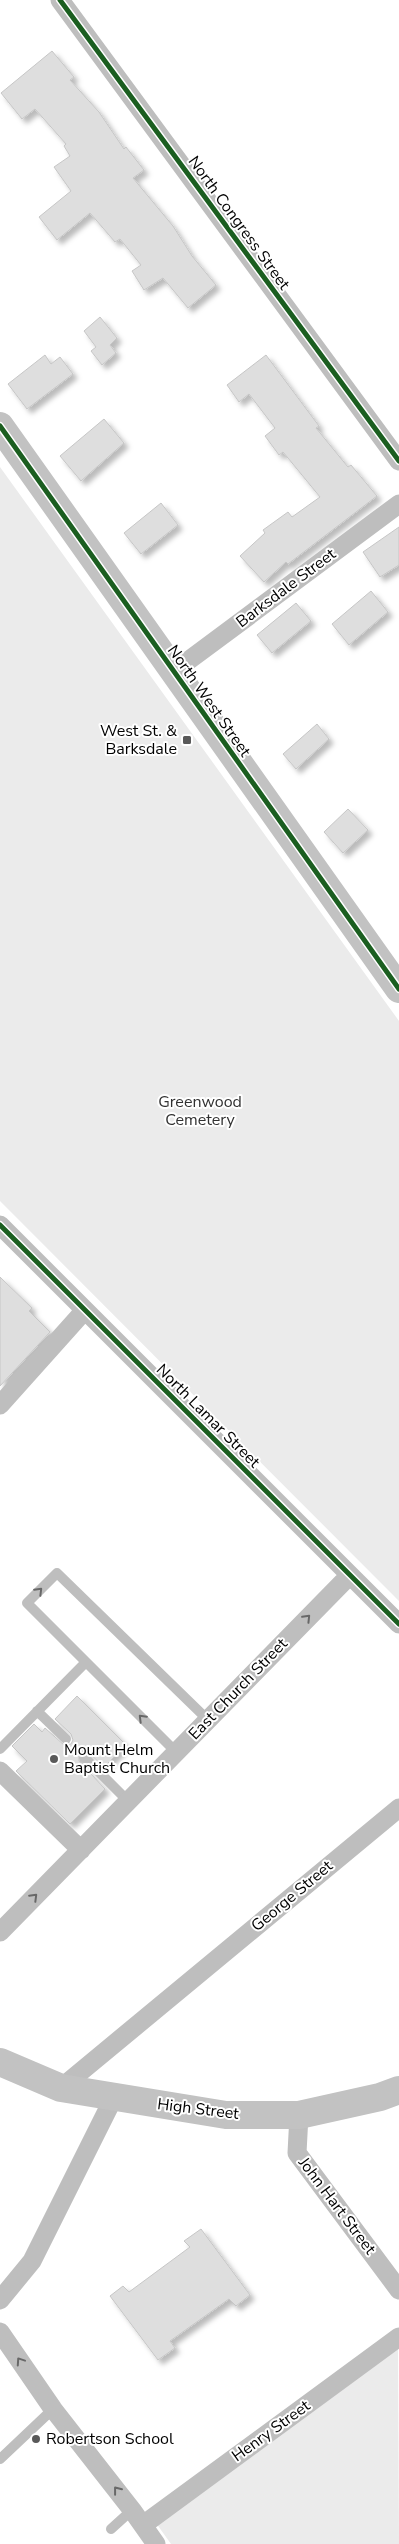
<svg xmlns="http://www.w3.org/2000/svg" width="399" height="2544" font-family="'Nunito Sans',sans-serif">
  <defs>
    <filter id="shadow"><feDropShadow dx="4.5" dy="4.5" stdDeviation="2.5" flood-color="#0004"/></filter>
  </defs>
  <rect width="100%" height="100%" fill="#fff"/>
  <path fill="#ebebeb" d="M0 467 399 1021V1601L0 1201Z
    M398 2347 399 2544H171L156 2523Z"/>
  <path fill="#dedede" stroke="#c6c6c6" filter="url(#shadow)" d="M52 51 74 77 70 80 99 112 124 149 126 147 144 170 133 178 173 226 192 256 216 285 188 308 163 278 144 290 132 271 141 265 120 239 115 242 90 213 57 240 39 217 71 191 54 167 70 156 64 146 66 144 35 109 22 119 1 93Z
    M100 317 117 338 110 345 116 353 102 365 91 351 96 347 84 331Z
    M45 355 51 364 60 357 73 374 27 409 8 384Z
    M266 355 319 426 316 428 348 467 351 465 377 496 288 564 286 562 264 582 240 556 265 533 263 530 288 512 292 517 320 497 283 452 279 455 265 436 275 428 249 394 239 402 227 385Z
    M104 419 124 443 81 481 60 456Z
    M161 503 178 525 141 554 124 533Z
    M399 527V565L380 577 363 552Z
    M371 591 388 612 349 645 332 624Z
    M296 603 311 621 272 653 257 635Z
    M317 724 329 739 296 769 283 754Z
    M348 809 368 830 343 853 324 832Z
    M0 1277 32 1308 29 1311 50 1332 0 1386Z
    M77 1696 126 1745 104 1767 88 1752 83 1750 79 1753V1761L105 1789 70 1824 16 1771 27 1761 12 1746 34 1724 42 1732 45 1728 64 1745 71 1744 73 1740 71 1734 55 1719Z
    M201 2229 250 2295 236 2306 229 2299 170 2341 175 2348 158 2360 110 2296 123 2286 129 2292 190 2247 184 2241Z"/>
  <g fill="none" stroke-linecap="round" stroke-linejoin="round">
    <path stroke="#bebebe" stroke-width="10" d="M37 1711 66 1739
      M0 1749 86 1662
      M176 1752 27 1603 57 1573 208 1720
      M84 1757 128 1801
      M0 2459 53 2409
      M111 2529 132 2510"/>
    <path stroke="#bebebe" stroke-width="19" d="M60 0 399 461
      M173 672 399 504
      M0 1225 399 1624
      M0 1405 85 1310
      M0 1771 81 1850
      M0 1932 350 1575
      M61 2088 399 1808
      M299 2115 297 2153 399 2290
      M0 2300 32 2261 114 2097
      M0 2332 53 2409 132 2510 156 2544
      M143 2525 399 2337"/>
    <path stroke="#c2c2c2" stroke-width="28" d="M0 426 399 989
      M0 2062 61 2088 226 2115H299L380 2097 399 2090"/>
    <defs>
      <path id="cycleway" d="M60 0 399 461
        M0 426 399 989
        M0 1225 399 1624"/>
    </defs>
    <use href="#cycleway" stroke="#fff" stroke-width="8"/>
    <use href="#cycleway" stroke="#1b5e20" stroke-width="5"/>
  </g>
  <defs><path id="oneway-chevron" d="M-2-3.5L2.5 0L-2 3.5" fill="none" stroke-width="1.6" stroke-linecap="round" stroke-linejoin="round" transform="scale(1.25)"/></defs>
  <g stroke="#686868">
    <use href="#oneway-chevron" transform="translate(39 1591) rotate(-45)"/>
    <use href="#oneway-chevron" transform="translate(307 1618) rotate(-46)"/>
    <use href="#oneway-chevron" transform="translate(142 1718) rotate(-135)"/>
    <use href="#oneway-chevron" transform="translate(34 1897) rotate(-45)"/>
    <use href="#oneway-chevron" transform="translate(20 2361) rotate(-124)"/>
    <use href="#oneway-chevron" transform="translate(117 2490) rotate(-128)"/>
  </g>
  <g fill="#595959" stroke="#fff" stroke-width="2">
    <rect x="182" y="735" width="10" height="10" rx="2.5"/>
    <circle cx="54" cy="1759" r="5"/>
    <circle cx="36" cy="2439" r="5"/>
  </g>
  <g text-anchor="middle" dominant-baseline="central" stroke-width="4" stroke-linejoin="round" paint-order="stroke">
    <g font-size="16" fill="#000" stroke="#fff">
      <text transform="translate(239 223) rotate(54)">North Congress Street</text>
      <text transform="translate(286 588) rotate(-37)">Barksdale Street</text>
      <text transform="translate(209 701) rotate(55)">North West Street</text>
      <text transform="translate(208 1416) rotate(45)">North Lamar Street</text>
      <text transform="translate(238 1689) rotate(-46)">East Church Street</text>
      <text transform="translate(292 1896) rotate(-40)">George Street</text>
      <text transform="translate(198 2109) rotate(7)">High Street</text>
      <text transform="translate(337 2206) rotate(53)">John Hart Street</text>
      <text transform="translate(271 2431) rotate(-36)">Henry Street</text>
    </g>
    <g font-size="16" fill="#000" stroke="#fff" text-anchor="start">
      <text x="177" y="731" text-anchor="end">West St. &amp;<tspan x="177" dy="18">Barksdale</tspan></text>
      <text x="64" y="1750">Mount Helm<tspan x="64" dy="18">Baptist Church</tspan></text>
      <text x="46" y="2439">Robertson School</text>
    </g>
    <g font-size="16" fill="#313131" stroke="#fff">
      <text x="200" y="1102">Greenwood<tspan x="200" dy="18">Cemetery</tspan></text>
    </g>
  </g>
</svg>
